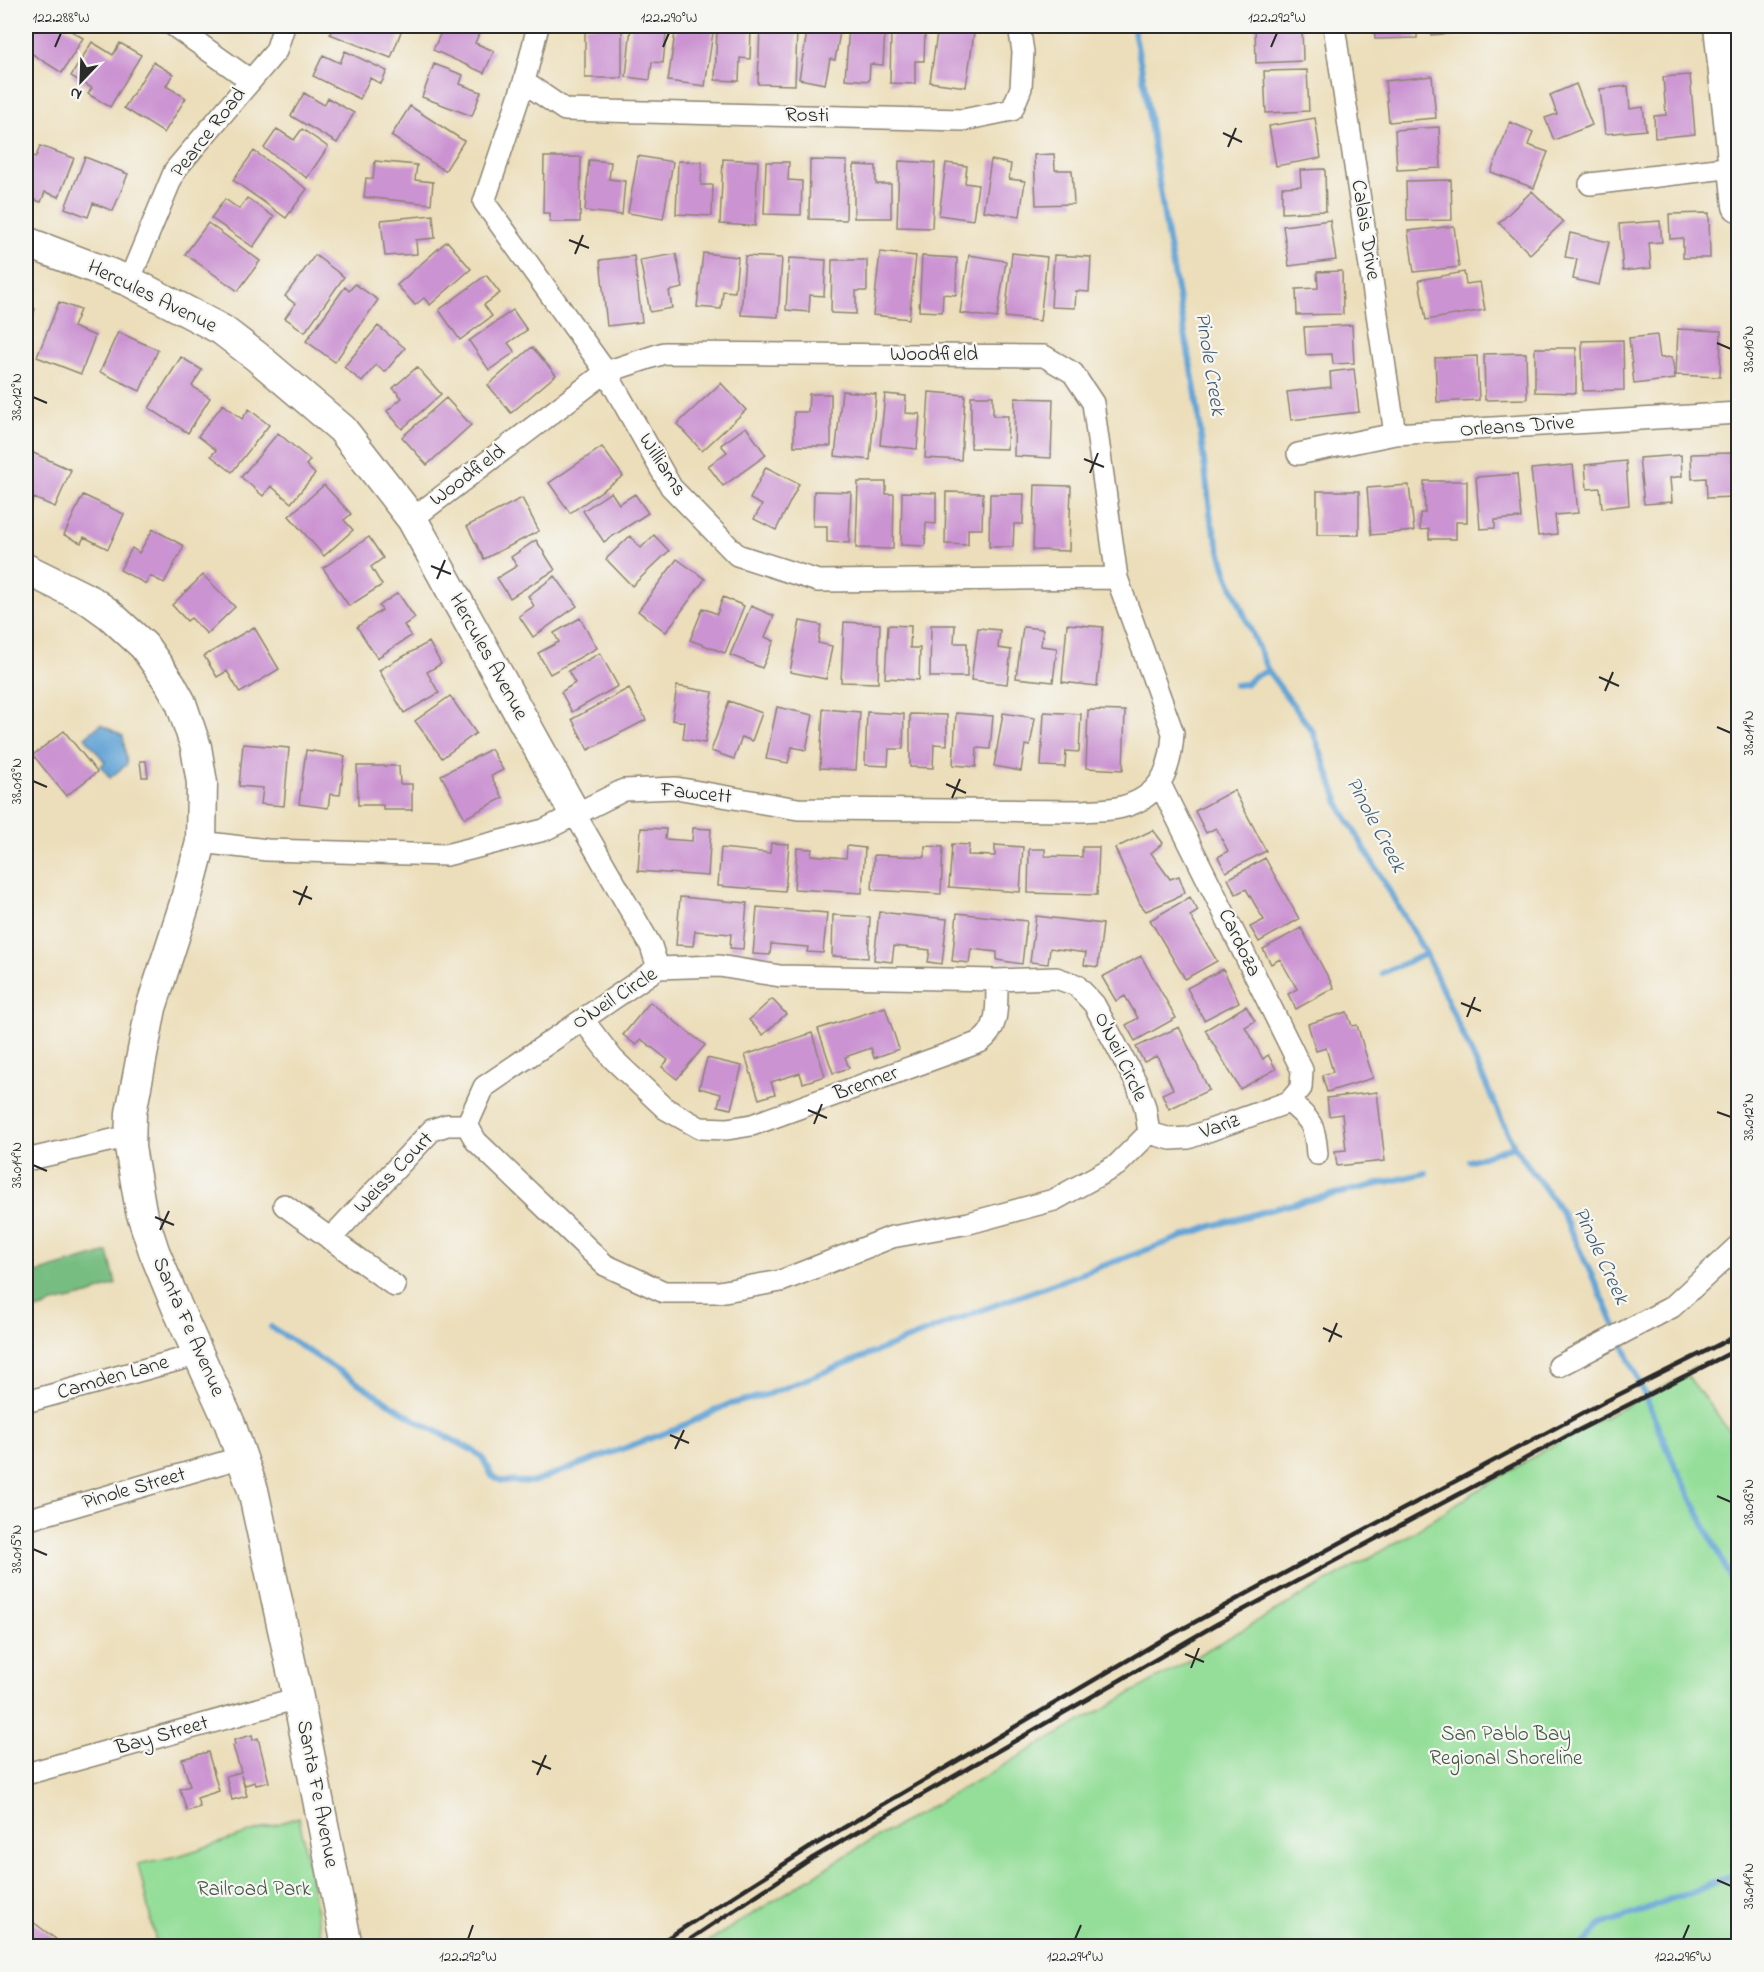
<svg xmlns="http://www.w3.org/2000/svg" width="1764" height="1972" font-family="'Indie Flower',sans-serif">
  <rect width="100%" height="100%" fill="#f6f6f2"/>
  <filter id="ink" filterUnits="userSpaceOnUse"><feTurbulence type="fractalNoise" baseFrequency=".0167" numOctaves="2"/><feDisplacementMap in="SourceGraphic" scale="12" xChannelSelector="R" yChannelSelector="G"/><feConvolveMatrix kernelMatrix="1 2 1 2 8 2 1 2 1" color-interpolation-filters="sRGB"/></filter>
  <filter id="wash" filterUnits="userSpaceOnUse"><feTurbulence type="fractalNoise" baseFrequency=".008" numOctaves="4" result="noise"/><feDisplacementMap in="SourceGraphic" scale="24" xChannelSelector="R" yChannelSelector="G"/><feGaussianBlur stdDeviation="1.35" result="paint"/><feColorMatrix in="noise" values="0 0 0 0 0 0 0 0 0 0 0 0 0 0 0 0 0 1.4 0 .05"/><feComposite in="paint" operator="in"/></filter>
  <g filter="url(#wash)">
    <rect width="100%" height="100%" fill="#ecdeba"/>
    <path fill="#94de99" stroke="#608462" stroke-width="1.5" d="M1687 1375 1738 1443V1946H701L858 1848 1411 1534 1465 1498 1573 1433Z
      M299 1817 323 1946H157L138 1864 178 1856Z"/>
    <path fill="#77bd81" stroke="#517456" stroke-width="1.5" d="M108 1252 116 1284 88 1295 50 1304 46 1307 26 1313V1276Z"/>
    <path fill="#63a4d6" stroke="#476880" stroke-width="1.5" d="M101 724 123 736 127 764 110 778 101 766 105 762 85 737Z"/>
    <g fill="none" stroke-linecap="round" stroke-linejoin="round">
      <path stroke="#63a4d6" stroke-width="6" d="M1133 26 1142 70 1166 229 1196 395 1211 520 1227 574 1268 671 1313 732 1341 808 1426 954 1514 1146 1561 1211 1605 1303 1672 1459 1738 1593
        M1235 685 1246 684 1254 676 1268 671
        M1382 973 1426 954
        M1469 1161 1514 1146
        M271 1327 417 1421 472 1450 482 1457 492 1476 502 1481 533 1482 676 1429 727 1405 766 1395 987 1308 1212 1226 1288 1205 1426 1173
        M1581 1946 1603 1923 1621 1919 1673 1898 1694 1892 1724 1878 1738 1874"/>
    </g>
    <g id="blocks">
      <path fill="#cb93d2" d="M36 26H63L83 38 62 73 26 50V42Z
        M333 26H392L402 29 391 58 330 34Z
        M444 26H468L480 31 475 43 494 51 484 73 433 50Z
        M585 26H622V78H585Z
        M631 26H667L663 63 652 62 650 80 626 77Z
        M676 26H714L705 86 668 81Z
        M760 26H788V30L797 31 795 85 758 84Z
        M808 26 840 32 835 60 830 59 825 84 799 79Z
        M938 26H975L966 87 930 82Z
        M1255 26H1302L1303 61 1256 63Z
        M1374 26H1417V38L1375 39Z
        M1430 26H1470L1471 32 1431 35Z
        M1485 26H1514V33L1485 34Z
        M717 27 751 29 750 59 740 58 739 81 715 80Z
        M849 27 885 29 883 65 870 64 869 81 845 79Z
        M891 31H925L924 61H915V84L890 83Z
        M92 42 113 55 120 43 141 55 110 107 88 94 92 88 71 76Z
        M345 51 387 71 381 84 370 78 360 99 313 76 323 55 340 63Z
        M153 62 173 74 166 86 186 98 164 133 124 108Z
        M434 64 463 75 460 84 481 92 472 116 422 97Z
        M1307 70 1309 111 1266 113 1264 71Z
        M1690 75 1695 134 1655 138 1654 116 1666 115 1663 77Z
        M1432 76 1436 118 1389 122 1385 81Z
        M1576 84 1592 125 1554 140 1545 118 1557 114 1550 95Z
        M1628 86 1630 109 1643 107 1646 130 1605 134 1600 89Z
        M304 93 324 105 328 98 354 113 337 143 291 116Z
        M410 106 464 141 445 171 391 136Z
        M1315 118 1321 158 1276 166 1269 126Z
        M1510 122 1533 132 1528 145 1548 152 1534 188 1491 172Z
        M1439 127 1441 168 1397 170 1395 130Z
        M277 129 294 140 302 129 328 147 307 178 264 148Z
        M40 146 74 158 59 197 45 192 41 202 26 197V154L36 157Z
        M254 151 307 189 286 218 233 180Z
        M1054 154 1055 170H1072L1074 204 1036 205 1034 155Z
        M638 156 673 162 663 219 628 213Z
        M85 157 128 174 113 211 93 203 88 217 65 208Z
        M544 157H581L580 222H550V213H543Z
        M723 159 758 161 755 226 720 224Z
        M589 160 611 162 609 179 625 181 622 215 585 211Z
        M810 160 847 161 846 220 809 219Z
        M991 160 1011 164 1009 179 1025 181 1020 216 983 211Z
        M375 161 417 165 415 180 433 182 431 204 364 197 366 178 373 179Z
        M678 161 702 162 701 185H713L712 216 676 214Z
        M899 161 935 163 932 228 897 227Z
        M766 162H789L788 180 802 181 801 215 764 214Z
        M946 163 967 166 965 183 978 185 973 220 939 215Z
        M854 165 876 166V184H891V218H854Z
        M1325 169 1326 211 1282 213V187L1301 186 1300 170Z
        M1451 180 1452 220 1407 221 1406 181Z
        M1532 191 1563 222 1530 254 1499 223Z
        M247 198 274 217 253 247 211 218 225 199 239 209Z
        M1709 213 1710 258H1683V238L1670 239 1669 214Z
        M433 215 435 238 416 240 417 254 385 256 381 220Z
        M1330 220 1336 260 1289 266 1283 226Z
        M1660 221 1662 242 1649 243 1651 268 1623 271 1619 224Z
        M208 223 260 261 238 291 185 254Z
        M1454 226 1459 267 1414 272 1408 231Z
        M1570 233 1609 242 1599 285 1573 279 1577 259 1565 257Z
        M447 241 471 269 430 305 424 298 415 305 397 285Z
        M880 252 916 256 909 319 873 315Z
        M703 253 738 257 735 292 723 291 721 309 697 307Z
        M1012 253 1047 257 1040 321 1005 317Z
        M676 254 683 288 669 291 672 308 650 312 640 260Z
        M315 255 344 277 305 332 285 318 295 304 285 296Z
        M969 255 1006 261 997 318 960 313Z
        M1054 255 1091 257 1089 292 1076 291 1075 308 1051 307Z
        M634 256 642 322 607 326 600 260Z
        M745 256 782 258 778 317 741 315Z
        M922 256 957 258 956 295 943 294 942 312 919 311Z
        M789 258 826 260 824 296 810 295 809 312 786 310Z
        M832 260H867V291H856V314L831 313Z
        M1342 271 1343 314 1297 315 1296 289 1318 288 1317 272Z
        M1464 272 1466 284 1480 282 1485 310 1426 320 1419 280Z
        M486 275 500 293 484 305 492 316 460 340 439 310Z
        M355 284 378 300 335 362 306 341 345 287 349 291Z
        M59 302 80 310 73 327 95 336 81 374 37 357Z
        M26 306 35 309 26 335Z
        M513 310 527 330 508 343 515 352 489 370 469 341Z
        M1352 325 1354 363 1333 364 1332 354 1306 355 1304 327Z
        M378 326 405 348 385 372 376 365 362 382 344 367Z
        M1678 329 1721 331 1720 377 1676 375Z
        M118 332 158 350 140 391 100 372Z
        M1657 335 1660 358 1672 357 1675 379 1634 384 1629 338Z
        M1623 340 1624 390 1583 391 1582 341Z
        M532 347 556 375 511 413 488 385Z
        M1535 348H1576V393L1535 392Z
        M1526 353 1527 399 1485 400 1484 354Z
        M1477 356 1479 400 1437 402 1435 358Z
        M181 357 202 370 192 386 210 398 188 433 149 408Z
        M417 367 441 394 402 429 387 411 402 398 393 388Z
        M1354 369 1359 412 1291 420 1287 392 1331 387 1330 372Z
        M721 383 746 410 702 451 677 424Z
        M842 391 876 394 870 460 835 456Z
        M929 392 965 395 961 460 925 458Z
        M809 394H831V446H794V412H808Z
        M885 394 906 396 905 413 920 414 917 449 880 445Z
        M971 396H993V416H1008L1007 449 971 448Z
        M446 398 471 425 427 465 402 437Z
        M1015 398 1053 399 1051 458 1014 456Z
        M223 404 242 419 249 409 269 425 232 472 211 456 216 450 198 436Z
        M746 427 766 455 723 486 708 466 727 452 721 445Z
        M278 433 310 460 306 465 315 474 291 503 271 486 263 496 241 477Z
        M602 447 623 476 570 513 549 483Z
        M29 451 71 470 55 507 34 498 26 517V458Z
        M1732 453 1734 497 1707 498 1706 478 1692 479 1691 454Z
        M1681 455 1682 476 1670 478 1672 502 1644 504 1639 458Z
        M1626 461 1629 505 1602 508 1600 488 1587 489 1585 465Z
        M1573 465 1578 513 1555 515 1557 534 1538 536 1531 469Z
        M766 467 799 484 776 530 754 519 762 505 750 499Z
        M1517 474 1521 518 1495 520V528L1480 529 1476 477Z
        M1424 481H1467V522H1456V539H1429V529L1420 530V513H1425Z
        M858 482H886V494H894L893 549 856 548Z
        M324 485 351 514 344 520 353 530 324 556 289 516Z
        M1035 485 1071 486 1069 551 1033 550Z
        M1409 485 1414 531 1371 535 1367 488Z
        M814 491 851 492 849 543 827 542V526H813Z
        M1317 491H1359V535H1317Z
        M611 492 619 504 635 494 648 513 604 542 583 511Z
        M902 492 936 493V524L926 523 925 546 901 545Z
        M946 492 983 493 982 529H968V545L945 544Z
        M990 494H1024L1023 524H1014L1013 547H989Z
        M83 495 124 514 108 549 84 537 81 543 64 535Z
        M522 498 539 531 484 559 467 526Z
        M153 529 184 546 164 583 150 576 146 584 120 570 132 548 139 553Z
        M654 535 669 551 632 586 606 559 630 536 641 548Z
        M369 537 383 558 371 567 382 585 349 606 323 568Z
        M536 540 555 570 510 598 497 578 517 566 511 557Z
        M677 559 705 579 666 632 638 611Z
        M203 575 235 607 207 634 191 618 187 621 172 605Z
        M555 576 577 606 533 637 519 616 534 606 528 596Z
        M398 593 415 618 404 625 411 636 377 658 357 627 382 610 379 606Z
        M723 597 744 606 725 653 690 640 703 608 717 614Z
        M751 606 774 616 765 637 774 641 762 668 730 655Z
        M580 618 597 648 550 674 538 653 559 642 554 633Z
        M800 621 821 625 818 643 832 646 826 679 790 672Z
        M844 622 880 624 878 683 841 682Z
        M1067 624 1103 627 1097 686 1062 682Z
        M888 625 911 626 910 648H920L919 680 885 678Z
        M931 625H955L954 643H967V677H930Z
        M254 627 279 669 240 693 227 671 217 677 204 656Z
        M1023 627 1043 629 1041 646 1057 648 1053 682 1016 678Z
        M978 628 1000 630 998 648 1011 650 1007 684 971 680Z
        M429 642 441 664 427 672 439 693 404 713 379 670Z
        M600 653 618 686 572 712 561 692 575 683 568 671Z
        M677 686 713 692 705 743 683 739 685 722 672 720Z
        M629 688 646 720 588 750 572 719Z
        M450 696 476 733 442 758 415 721Z
        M729 701 762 713 752 741 742 737 734 759 711 751Z
        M777 707 813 715 806 750 792 747 788 763 766 759Z
        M823 709 860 712 856 770 820 768Z
        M1088 710 1125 711 1123 770 1086 768Z
        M867 712 904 714 903 749H889L888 766 865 765Z
        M1044 712 1081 714 1079 752 1066 751 1065 767 1041 766Z
        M956 713 993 716 990 749 977 748 976 767 953 765Z
        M1003 713 1035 718 1030 746 1025 745 1021 771 994 766Z
        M910 714 947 715V745L934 744 933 768 910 767Z
        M64 731 97 772 66 796 33 755Z
        M243 744 289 748 284 806 261 804 263 788 239 786Z
        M491 749 503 770 491 776 503 798 465 818 441 775Z
        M306 750 345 756 340 795 330 794 328 808 299 804Z
        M140 761H146L148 777H142Z
        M357 766H399L400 784H412V810H383V805H358Z
        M1234 790 1266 851 1226 872 1218 857 1228 851 1216 828 1206 833 1195 811Z
        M641 828 666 829 665 839 692 841 693 828 711 829 708 876 638 871Z
        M1153 830 1163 843 1151 853 1170 879 1179 876 1185 892 1180 896 1146 911 1140 904 1115 848Z
        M771 843 789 844 785 891 718 886 721 848 770 853Z
        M952 844 969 845 968 855 995 856V845L1023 847 1020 892 949 887Z
        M847 846 865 848 862 893 794 889 797 848 812 849 811 855 846 858Z
        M925 846 943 847 941 894 872 890 874 855 925 857Z
        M1082 847H1099L1097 895 1028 893 1029 849H1045V856L1082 857Z
        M1265 858 1299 919 1259 942 1250 927 1264 920 1246 889 1236 894 1228 879Z
        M680 897 747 903 743 949 730 948 731 934 695 931 693 946 676 945Z
        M1190 897 1198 911 1190 916 1217 961 1185 979 1150 920Z
        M757 907 827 913 823 953 807 952 808 947 771 944 770 955 753 954Z
        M879 912 947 919 942 964 928 962 930 950 894 946 892 962 874 960Z
        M957 913 1027 921 1022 964 997 960V952L971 949 969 963 952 961Z
        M833 915 870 917 868 958 832 956Z
        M1036 916 1103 924 1098 967 1084 965 1086 953 1050 948 1048 964 1030 962Z
        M1301 928 1334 988 1296 1009 1288 994 1297 989 1280 959 1271 964 1263 949Z
        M1141 956 1176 1018 1135 1041 1126 1025 1138 1018 1125 996 1116 1001 1102 977Z
        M1223 969 1239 1002 1204 1020 1187 988Z
        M772 999 786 1014 763 1035 749 1020Z
        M650 1002 705 1045 677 1079 662 1067 668 1060 641 1039 636 1045 623 1035Z
        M1246 1006 1255 1021 1245 1027 1263 1059 1268 1055 1276 1069 1240 1089 1205 1030Z
        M885 1007 899 1049 874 1058 871 1048 845 1057 849 1068 833 1073 818 1029Z
        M1347 1012 1352 1026 1357 1025 1373 1078 1327 1092 1322 1075 1333 1072 1326 1048 1316 1051 1308 1024Z
        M1179 1027 1209 1090 1169 1109 1162 1094 1173 1089 1157 1056 1144 1062 1136 1047Z
        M812 1033 825 1076 803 1083 800 1073 771 1082 775 1094 759 1099 745 1055Z
        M707 1058 742 1066 731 1109 718 1106 721 1094 699 1088Z
        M1377 1092 1385 1161 1337 1166 1335 1151 1346 1150 1342 1114 1329 1116 1327 1098Z
        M252 1735 253 1740 258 1738 269 1782 256 1785 255 1782 245 1785 241 1775 247 1796 232 1800 226 1776 241 1772 233 1746 235 1745 234 1740Z
        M208 1752 219 1791 197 1798 200 1807 187 1811 180 1789 190 1786 182 1759Z
        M29 1919 65 1946H26V1924Z"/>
    </g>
  </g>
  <g filter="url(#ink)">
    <use href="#blocks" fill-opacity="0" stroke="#8c8472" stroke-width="1.5"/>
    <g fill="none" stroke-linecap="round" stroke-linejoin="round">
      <defs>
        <path id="street" d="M174 26 250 80
          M538 26 524 82 484 202 606 372 671 487 737 555 818 581 1117 578
          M1334 26 1395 434
          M524 82 565 110 963 120 1012 110 1021 88 1023 52 1019 26
          M1590 184 1734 167
          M129 281 175 170 276 51 284 26
          M1298 454 1395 434 1738 413
          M1160 784 1302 1070 1301 1088 1289 1102
          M575 814 651 946 658 968
          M201 842 267 850 446 855 544 830 624 790 676 788 798 809 1084 811C1096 810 1110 810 1122 807 1161 797 1171 769 1173 733L1117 578 1093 403 1073 373 1044 356 664 353 606 372 412 519
          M719 966 780 976 997 980 1056 978 1076 985 1094 1004 1137 1084 1145 1107 1149 1133 1117 1165 1054 1200 969 1223 892 1237 781 1281 719 1292H664L605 1265 476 1141 467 1125 484 1087 658 968Z
          M583 1020 613 1059 666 1109 700 1128 727 1129 752 1125 980 1042C1001 1027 996 1003 997 980
          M1289 1102C1312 1121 1315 1125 1317 1154
          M1149 1133 1171 1139 1188 1138 1289 1102
          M26 1160 130 1136
          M284 1205 395 1286
          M330 1239 432 1130 447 1125H467
          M1559 1366 1672 1307 1738 1246
          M26 1402 200 1354
          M26 1520 242 1457
          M26 1774 298 1698"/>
        <path id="secondary" d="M1719 26 1738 206
          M26 242 129 281 222 330 256 356 342 429 412 519 575 814
          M26 569 91 601 109 614 144 646 170 683 181 703 196 747 202 783 201 842 185 903 151 1008 131 1113 130 1147 141 1211 154 1251 177 1307 230 1424 253 1490 298 1698 347 1946"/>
      </defs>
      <use href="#street" stroke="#8c8472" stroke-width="24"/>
      <use href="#secondary" stroke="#8c8472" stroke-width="33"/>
      <use href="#street" stroke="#fff" stroke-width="21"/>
      <use href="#secondary" stroke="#fff" stroke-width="30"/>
      <path stroke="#2b2b2b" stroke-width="4.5" d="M655 1946 811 1847 1162 1640 1349 1538 1602 1403 1738 1335
        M680 1946 811 1859 1217 1624 1573 1433 1738 1349"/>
    </g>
  </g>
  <path fill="none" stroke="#2b2b2b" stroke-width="2" d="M55 47 61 33M663 47 669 33M1271 47 1277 33M1223 133 1242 142M1228 147 1236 128M569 240 589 248M575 254 583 235M1717 343 1731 349M33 397 47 403M1084 459 1104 467M1090 473 1098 453M431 566 451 574M437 579 445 560M1599 677 1619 686M1605 691 1613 672M1717 727 1731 733M33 781 47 787M946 784 966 793M952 798 960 779M293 891 312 899M299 905 307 886M1461 1003 1481 1011M1467 1017 1475 997M808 1110 827 1118M1717 1112 1731 1117M814 1124 822 1104M33 1165 47 1171M155 1217 174 1225M160 1230 169 1211M1323 1328 1342 1337M1329 1342 1337 1323M670 1435 689 1443M675 1449 684 1430M1717 1496 1731 1502M33 1549 47 1555M1185 1654 1204 1662M1191 1668 1199 1648M532 1761 551 1769M537 1775 546 1755M1717 1880 1731 1886M468 1939 473 1925M1075 1939 1081 1925M1683 1939 1689 1925"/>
  <g text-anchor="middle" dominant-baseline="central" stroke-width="4.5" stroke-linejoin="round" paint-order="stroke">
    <g font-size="21" fill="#2b2b2b" stroke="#f6f6f2">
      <text transform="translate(807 116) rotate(1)">Rosti</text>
      <text transform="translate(209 133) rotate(-52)">Pearce Road</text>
      <text transform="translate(1365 230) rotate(81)">Calais Drive</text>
      <text transform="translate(152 297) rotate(26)">Hercules Avenue</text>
      <text x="934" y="355">Woodfield</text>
      <text transform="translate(1517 427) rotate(-4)">Orleans Drive</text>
      <text transform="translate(662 465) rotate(57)">Williams</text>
      <text transform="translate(468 476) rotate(-37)">Woodfield</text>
      <text transform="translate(488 657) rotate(61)">Hercules Avenue</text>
      <text transform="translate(696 794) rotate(6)">Fawcett</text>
      <text transform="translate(1239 943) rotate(64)">Cardoza</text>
      <text transform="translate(615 999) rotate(-33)">O'Neil Circle</text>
      <text transform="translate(1120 1057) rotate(64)">O'Neil Circle</text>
      <text transform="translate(866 1084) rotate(-20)">Brenner</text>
      <text transform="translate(1220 1127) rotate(-20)">Variz</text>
      <text transform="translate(394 1173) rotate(-46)">Weiss Court</text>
      <text transform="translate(188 1327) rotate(66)">Santa Fe Avenue</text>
      <text transform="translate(113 1378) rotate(-16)">Camden Lane</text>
      <text transform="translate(134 1489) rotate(-16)">Pinole Street</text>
      <text transform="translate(162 1736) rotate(-16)">Bay Street</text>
      <text transform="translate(317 1794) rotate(79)">Santa Fe Avenue</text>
    </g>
    <g font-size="21" fill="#455846" stroke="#f6f6f2">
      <text x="1506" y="1735">San Pablo Bay<tspan x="1506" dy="24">Regional Shoreline</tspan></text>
      <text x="254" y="1890">Railroad Park</text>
    </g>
    <g font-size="22" font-style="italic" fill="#415b6f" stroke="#f6f6f2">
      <text transform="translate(1209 364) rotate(81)">Pinole Creek</text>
      <text transform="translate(1375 825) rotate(62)">Pinole Creek</text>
      <text transform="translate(1600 1256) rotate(65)">Pinole Creek</text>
    </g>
  </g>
  <rect width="1764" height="1972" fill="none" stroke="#f6f6f2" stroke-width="66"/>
  <g transform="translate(81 81) rotate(203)" stroke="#f6f6f2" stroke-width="4.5" paint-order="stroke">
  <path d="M0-4.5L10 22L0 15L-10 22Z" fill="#2b2b2b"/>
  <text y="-9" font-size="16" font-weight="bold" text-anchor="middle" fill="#2b2b2b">N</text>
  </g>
  <rect x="33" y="33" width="1698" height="1906" fill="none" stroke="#2b2b2b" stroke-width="2"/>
  <g font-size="15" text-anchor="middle" fill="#2b2b2b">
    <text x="61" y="22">122.288°W</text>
    <text x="669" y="22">122.290°W</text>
    <text x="1277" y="22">122.292°W</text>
    <text transform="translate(1748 349) rotate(-90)" y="5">38.010°N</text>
    <text transform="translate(16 397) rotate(-90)" y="5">38.012°N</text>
    <text transform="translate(1748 733) rotate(-90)" y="5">38.011°N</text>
    <text transform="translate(16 781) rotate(-90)" y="5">38.013°N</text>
    <text transform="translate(1748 1117) rotate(-90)" y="5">38.012°N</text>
    <text transform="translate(16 1165) rotate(-90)" y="5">38.014°N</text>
    <text transform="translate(1748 1502) rotate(-90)" y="5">38.013°N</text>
    <text transform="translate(16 1549) rotate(-90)" y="5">38.015°N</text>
    <text transform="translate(1748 1886) rotate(-90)" y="5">38.014°N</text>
    <text x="468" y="1961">122.292°W</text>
    <text x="1075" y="1961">122.294°W</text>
    <text x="1683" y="1961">122.296°W</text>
  </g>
</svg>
